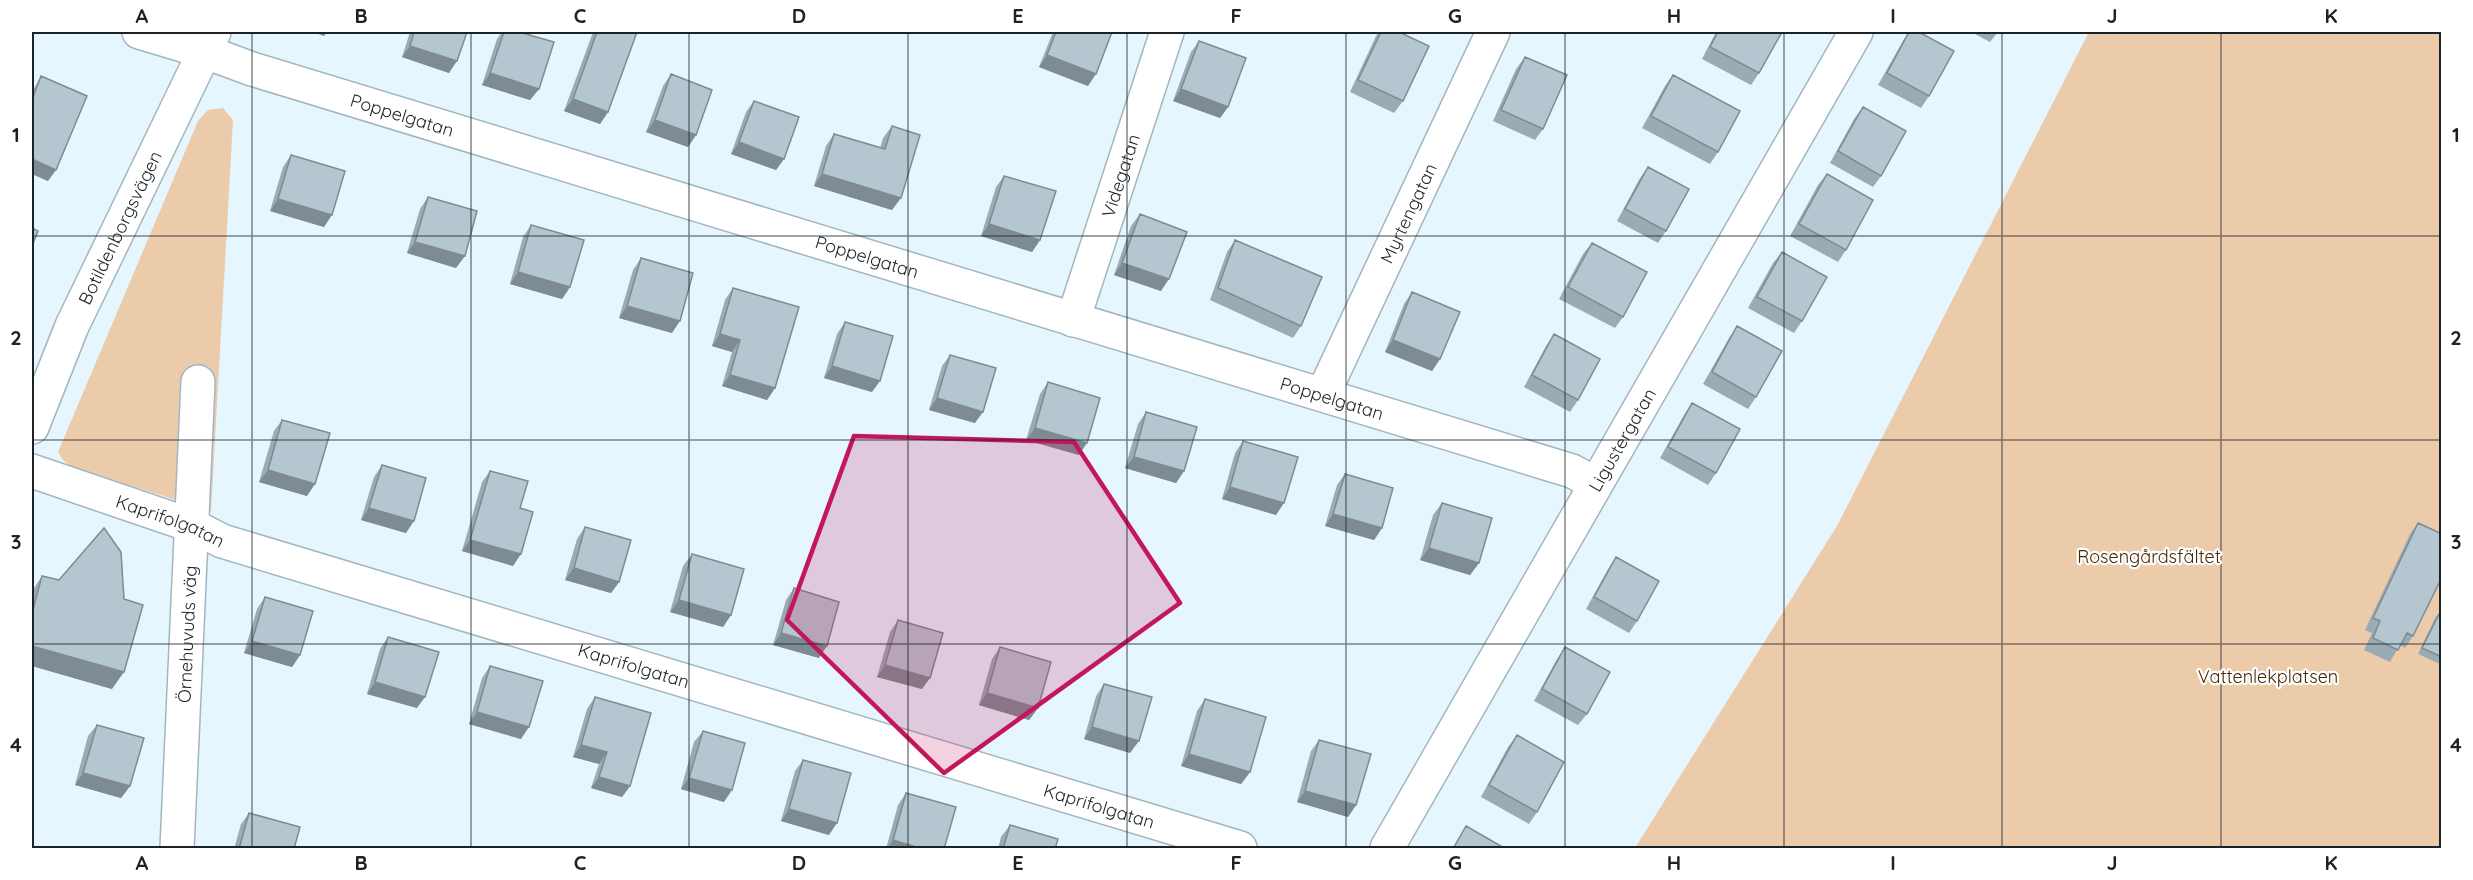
<svg xmlns="http://www.w3.org/2000/svg" width="2473" height="880" font-family="Quicksand,sans-serif">
  <rect width="100%" height="100%" fill="#e6f6fe"/>
  <path fill="#eccbab" d="M2089 32H2441V848H1635L1837 526Z
    M223 108 233 120 211 511 71 467 63 460 58 452 198 121 208 110Z"/>
  <g fill="none" stroke-linecap="round" stroke-linejoin="round">
    <defs>
      <g id="minor">
        <path id="s1" d="M139 32 206 52 252 69 1572 471 1596 484"/>
        <path id="s2" d="M1073 320 1167 32"/>
        <path id="s3" d="M1323 394 1493 32"/>
        <path id="s4" d="M32 427 72 326 214 32"/>
        <path id="s5" d="M32 471 193 526 222 541 1240 848"/>
        <path id="s6" d="M177 848 198 382"/>
        <path id="s7" d="M1387 848 1856 32"/>
      </g>
    </defs>
    <use href="#minor" stroke="#a3b6c0" stroke-width="36"/>
    <use href="#minor" stroke="#fff" stroke-width="33"/>
  </g>
  <path fill="#9babb4" d="M410 32H467L449 73 402 57Z
    M502 32H519L539 89 530 100 482 85 497 39Z
    M593 32H637L608 112 600 124 564 111Z
    M1053 32H1111L1088 86 1039 67Z
    M1379 32H1399L1403 101 1394 113 1350 92 1376 36Z
    M1716 32H1782L1759 73 1751 85 1702 59Z
    M1909 32H1919L1929 96 1921 108 1878 85 1904 39Z
    M1971 32H1998L1990 42Z
    M1199 41 1228 107 1220 118 1173 101 1191 52Z
    M1525 57 1543 129 1535 140 1493 121 1516 69Z
    M671 74 696 135 688 147 646 132 663 86Z
    M1673 75 1718 152 1710 164 1642 128 1665 86Z
    M41 76 48 181 32 174V92Z
    M754 101 784 159 776 170 731 154 746 112Z
    M1863 107 1881 176 1873 187 1830 163 1854 119Z
    M892 126V210L814 186 826 146 834 134 880 148 883 138Z
    M291 155 324 227 270 211 283 167Z
    M1648 167 1666 231 1658 243 1617 221 1640 178Z
    M1827 174 1846 250 1838 262 1790 236 1818 185Z
    M1004 176 1040 240 1032 252 981 236 996 187Z
    M428 197 456 268 407 253 420 209Z
    M1140 214 1161 291 1114 275 1131 226Z
    M531 225 570 287 562 299 510 284 523 237Z
    M1235 240 1301 326 1293 338 1210 300 1227 252Z
    M1592 243 1623 317 1615 328 1559 299 1583 254Z
    M1782 252 1802 321 1794 333 1748 308 1773 263Z
    M641 258 672 333 619 318 633 270Z
    M733 288 775 388 767 400 722 386 732 352 712 346 725 300Z
    M1412 292 1440 359 1432 371 1385 352 1404 304Z
    M845 322 872 392 824 378 837 334Z
    M1737 326 1756 397 1748 409 1703 384 1729 338Z
    M1554 334 1578 400 1570 412 1524 387 1546 346Z
    M950 355 975 423 929 410 942 366Z
    M1048 382 1079 455 1026 440 1040 394Z
    M1692 403 1716 473 1708 485 1660 458 1684 415Z
    M1146 412 1184 471 1176 483 1125 468 1138 424Z
    M282 420 307 496 259 482 274 431Z
    M1243 441 1276 515 1222 499 1235 453Z
    M382 465 406 533 361 520 374 477Z
    M490 471 520 508 513 566 462 551 482 482Z
    M1345 474 1382 528 1374 540 1325 526 1337 485Z
    M1442 503 1479 563 1470 575 1420 560 1433 515Z
    M2418 523 2413 636 2405 648 2400 645 2390 662 2364 650 2372 633 2365 630 2410 534Z
    M585 527 619 582 611 593 565 580 577 539Z
    M692 554 731 615 723 627 670 612 683 566Z
    M1616 557 1637 621 1629 633 1586 609 1608 569Z
    M42 576 112 689 32 666V591Z
    M794 588 819 658 773 645 786 600Z
    M265 597 300 655 292 667 244 653 257 609Z
    M2440 612 2442 613V665L2418 654 2435 618Z
    M898 620 922 689 877 677 890 632Z
    M388 637 417 708 367 694 380 649Z
    M1000 647 1038 708 1029 720 979 705 992 659Z
    M1565 647 1587 714 1578 725 1534 701 1557 659Z
    M490 666 521 739 469 724 482 678Z
    M1104 684 1130 753 1084 739 1096 696Z
    M595 697 630 786 622 797 591 788 599 764 573 757 587 709Z
    M1205 699 1250 772 1241 784 1181 766 1197 711Z
    M97 725 130 786 121 798 75 785 88 736Z
    M703 731 724 802 681 789 694 742Z
    M1517 735 1537 812 1529 824 1481 797 1508 747Z
    M1319 740 1356 805 1348 817 1297 802 1311 751Z
    M803 760 829 835 781 821 795 771Z
    M906 793 944 849H886L898 805Z
    M249 813 294 849H234L241 824Z
    M1010 825 1055 849H998L1001 837Z
    M1466 826 1506 849H1452Z"/>
  <path fill="#7e8b92" d="M313 32H327L324 36Z
    M410 46 457 61 449 73 402 57Z
    M1047 55 1096 74 1088 86 1039 67Z
    M490 73 539 89 530 100 482 85Z
    M1181 89 1228 107 1220 118 1173 101Z
    M573 99 608 112 600 124 564 111Z
    M655 120 696 135 688 147 646 132Z
    M739 142 784 159 776 170 731 154Z
    M32 159 56 170 48 181 32 174Z
    M822 174 901 198 892 210 814 186Z
    M278 199 332 215 324 227 270 211Z
    M989 224 1040 240 1032 252 981 236Z
    M415 242 465 256 456 268 407 253Z
    M1122 263 1169 279 1161 291 1114 275Z
    M518 272 570 287 562 299 510 284Z
    M627 306 680 321 672 333 619 318Z
    M720 334 740 340 732 352 712 346Z
    M1393 340 1440 359 1432 371 1385 352Z
    M832 366 880 381 872 392 824 378Z
    M730 375 775 388 767 400 722 386Z
    M937 398 983 412 975 423 929 410Z
    M1035 428 1087 443 1079 455 1026 440Z
    M1134 457 1184 471 1176 483 1125 468Z
    M268 470 315 484 307 496 259 482Z
    M1230 487 1284 503 1276 515 1222 499Z
    M369 508 414 521 406 533 361 520Z
    M1333 514 1382 528 1374 540 1325 526Z
    M470 540 521 554 513 566 462 551Z
    M1429 548 1479 563 1470 575 1420 560Z
    M574 568 619 582 611 593 565 580Z
    M679 600 731 615 723 627 670 612Z
    M781 633 827 646 819 658 773 645Z
    M252 641 300 655 292 667 244 653Z
    M32 646 124 672 112 689 32 666Z
    M885 665 930 678 922 689 877 677Z
    M375 682 425 697 417 708 367 694Z
    M987 693 1038 708 1029 720 979 705Z
    M477 712 529 727 521 739 469 724Z
    M1092 727 1139 741 1130 753 1084 739Z
    M581 745 607 752 599 764 573 757Z
    M1189 754 1250 772 1241 784 1181 766Z
    M83 773 130 786 121 798 75 785Z
    M599 777 630 786 622 797 591 788Z
    M689 778 732 790 724 802 681 789Z
    M1305 791 1356 805 1348 817 1297 802Z
    M789 809 837 823 829 835 781 821Z
    M893 840 923 849H887Z"/>
  <path fill="#b4c7d1" stroke="#7e8b92" stroke-width="1.5" d="M414 32H467L457 61 410 46Z
    M504 32H519L554 42 539 89 490 73Z
    M597 32H637L608 112 573 99Z
    M1056 32H1112L1096 74 1047 55Z
    M1381 32H1399L1429 46 1403 101 1358 80Z
    M1718 32H1782L1759 73 1710 47Z
    M1909 32H1919L1954 51 1929 96 1887 73Z
    M1199 41 1246 58 1228 107 1181 89Z
    M1525 57 1567 75 1543 129 1501 110Z
    M671 74 712 90 696 135 655 120Z
    M1673 75 1740 111 1718 152 1651 116Z
    M41 76 87 96 56 170 32 159V100Z
    M754 101 799 117 784 159 739 142Z
    M1863 107 1906 131 1881 176 1838 151Z
    M892 126 920 135 901 198 822 174 834 134 885 149Z
    M291 155 345 171 332 215 278 199Z
    M1648 167 1689 189 1666 231 1625 209Z
    M1827 174 1873 200 1846 250 1799 224Z
    M1004 176 1056 191 1040 240 989 224Z
    M428 197 477 211 465 256 415 242Z
    M1140 214 1187 232 1169 279 1122 263Z
    M531 225 584 240 570 287 518 272Z
    M32 228 38 231 32 246Z
    M1235 240 1322 277 1301 326 1218 288Z
    M1592 243 1647 272 1623 317 1568 287Z
    M1782 252 1827 277 1802 321 1757 297Z
    M641 258 693 273 680 321 627 306Z
    M733 288 799 307 775 388 730 375 740 340 720 334Z
    M1412 292 1460 312 1440 359 1393 340Z
    M845 322 893 336 880 381 832 366Z
    M1737 326 1782 351 1756 397 1712 372Z
    M1554 334 1600 359 1578 400 1532 375Z
    M950 355 996 368 983 412 937 398Z
    M1048 382 1100 398 1087 443 1035 428Z
    M1692 403 1740 429 1716 473 1668 447Z
    M1146 412 1197 427 1184 471 1134 457Z
    M282 420 330 433 315 484 268 470Z
    M1243 441 1298 457 1284 503 1230 487Z
    M382 465 426 478 414 521 369 508Z
    M490 471 528 481 520 508 533 512 521 554 470 540Z
    M1345 474 1393 488 1382 528 1333 514Z
    M1442 503 1492 518 1479 563 1429 548Z
    M2418 523 2442 534V577L2413 636 2407 633 2398 650 2373 638 2380 621 2373 618Z
    M585 527 631 540 619 582 574 568Z
    M104 528 121 552 124 599 143 605 124 672 32 646V613L42 576 59 580Z
    M692 554 744 569 731 615 679 600Z
    M1616 557 1659 581 1637 621 1594 597Z
    M794 588 839 602 827 646 781 633Z
    M265 597 313 611 300 655 252 641Z
    M2440 612 2442 613V657L2422 648Z
    M898 620 943 633 930 678 885 665Z
    M388 637 439 652 425 697 375 682Z
    M1000 647 1051 662 1038 708 987 693Z
    M1565 647 1610 672 1587 714 1542 689Z
    M490 666 543 681 529 727 477 712Z
    M1104 684 1152 697 1139 741 1092 727Z
    M595 697 651 713 630 786 599 777 607 752 581 745Z
    M1205 699 1266 717 1250 772 1189 754Z
    M97 725 144 738 130 786 83 773Z
    M703 731 745 743 732 790 689 778Z
    M1517 735 1564 762 1537 812 1489 785Z
    M1319 740 1371 754 1356 805 1305 791Z
    M803 760 851 773 837 823 789 809Z
    M906 793 956 807 944 849H923L893 840Z
    M249 813 300 827 294 849H239Z
    M1010 825 1058 839 1055 849H1003Z
    M1466 826 1506 849H1453Z"/>
  <path fill="#c2185b" fill-opacity="0.2" stroke="#c2185b" stroke-width="4.5" stroke-linejoin="round" d="M854 436 1074 442 1180 603 944 773 787 620Z"/>
  <path fill="none" stroke="#1c2327" stroke-width="1.5" stroke-opacity="0.55" d="M252 32V848M471 32V848M689 32V848M908 32V848M1127 32V848M1346 32V848M1565 32V848M1784 32V848M2002 32V848M2221 32V848M32 236H2442M32 440H2442M32 644H2442"/>
  <g text-anchor="middle" dominant-baseline="central" stroke-width="4.5" stroke-linejoin="round" paint-order="stroke">
    <g font-size="18" fill="#1c2327" stroke="#fff">
      <text stroke="none"><textPath href="#s1" startOffset="276">Poppelgatan</textPath></text>
      <text stroke="none"><textPath href="#s2" startOffset="152">Videgatan</textPath></text>
      <text stroke="none"><textPath href="#s3" startOffset="200">Myrtengatan</textPath></text>
      <text stroke="none"><textPath href="#s4" startOffset="218">Botildenborgsvägen</textPath></text>
      <text stroke="none"><textPath href="#s1" startOffset="762">Poppelgatan</textPath></text>
      <text stroke="none"><textPath href="#s1" startOffset="1248">Poppelgatan</textPath></text>
      <text stroke="none"><textPath href="#s7" startOffset="471">Ligustergatan</textPath></text>
      <text stroke="none"><textPath href="#s5" startOffset="147">Kaprifolgatan</textPath></text>
      <text stroke="none"><textPath href="#s6" startOffset="214">Örnehuvuds väg</textPath></text>
      <text stroke="none"><textPath href="#s5" startOffset="633">Kaprifolgatan</textPath></text>
      <text stroke="none"><textPath href="#s5" startOffset="1119">Kaprifolgatan</textPath></text>
    </g>
    <g font-size="18" fill="#412607" stroke="#fff">
      <text x="2149" y="556">Rosengårdsfältet</text>
      <text x="2268" y="676">Vattenlekplatsen</text>
    </g>
  </g>
  <rect width="2473" height="880" fill="none" stroke="#ffffff" stroke-width="66"/>
  <rect x="33" y="33" width="2407" height="814" fill="none" stroke="#1c2327" stroke-width="2"/>
  <g font-size="20" text-anchor="middle" font-weight="bold" fill="#1c2327">
    <text x="142" y="23">A</text>
    <text x="361" y="23">B</text>
    <text x="580" y="23">C</text>
    <text x="799" y="23">D</text>
    <text x="1018" y="23">E</text>
    <text x="1236" y="23">F</text>
    <text x="1455" y="23">G</text>
    <text x="1674" y="23">H</text>
    <text x="1893" y="23">I</text>
    <text x="2112" y="23">J</text>
    <text x="2331" y="23">K</text>
    <text x="16" y="142">1</text>
    <text x="2456" y="142">1</text>
    <text x="16" y="345">2</text>
    <text x="2456" y="345">2</text>
    <text x="16" y="549">3</text>
    <text x="2456" y="549">3</text>
    <text x="16" y="752">4</text>
    <text x="2456" y="752">4</text>
    <text x="142" y="870">A</text>
    <text x="361" y="870">B</text>
    <text x="580" y="870">C</text>
    <text x="799" y="870">D</text>
    <text x="1018" y="870">E</text>
    <text x="1236" y="870">F</text>
    <text x="1455" y="870">G</text>
    <text x="1674" y="870">H</text>
    <text x="1893" y="870">I</text>
    <text x="2112" y="870">J</text>
    <text x="2331" y="870">K</text>
  </g>
</svg>
